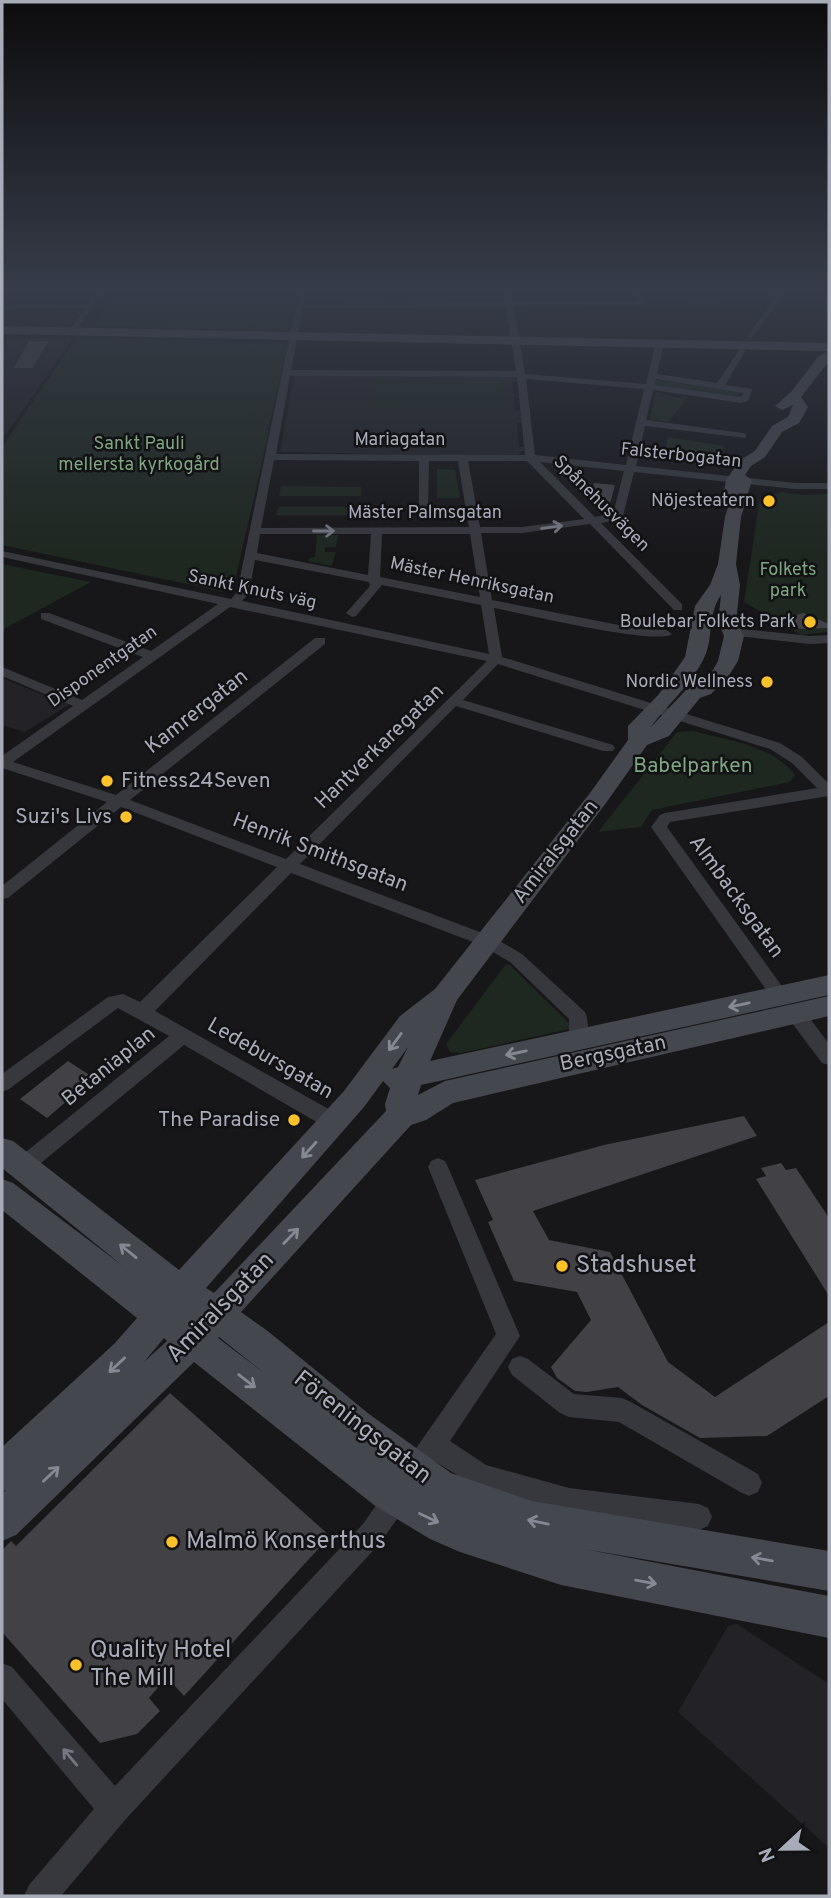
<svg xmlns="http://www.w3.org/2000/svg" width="831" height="1898" font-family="Overpass,sans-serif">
  <rect width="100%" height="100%" fill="#171619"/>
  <path fill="#232226" d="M2 338H73L2 440Z
    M294 375 515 376 518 382H512L514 394 520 397H513L515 410 521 411 522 423H517L519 447H525V450L515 456 280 452Z
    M2 678 69 705 25 732 2 725Z
    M737 1624 829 1684V1848L678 1712 728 1626Z"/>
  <path fill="#1e2720" d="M115 290H298L290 329 287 331 93 326Z
    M408 290H492L493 298H407Z
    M681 290H728L711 309 683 306 692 297Z
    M77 337 288 343 269 426 266 429 269 430 233 591H220L2 545V447Z
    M375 378 502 379 506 408 372 407Z
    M655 380 741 391 737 399 650 387Z
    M656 392 679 398 689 396 668 422 650 419Z
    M667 437 725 446 714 464 665 458Z
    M437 469 455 470 460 498H437Z
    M281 486 361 487V496H279Z
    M782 492 804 495 829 494V632L801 635 744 602 760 498Z
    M279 507H368V511L372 512V515H276Z
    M317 535H338L336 547H325V552H336L332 566 308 561 309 558 315 557Z
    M2 564 91 582 2 630Z
    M693 731C726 740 773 745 795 775L790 782 652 810 641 827 598 832 677 732Z
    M506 964 510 965 574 1028 461 1053 450 1052 446 1044Z"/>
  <path fill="#414146" d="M29 341H49L32 368H14Z
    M594 483 615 485 610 504 589 502Z
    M803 613 829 624V628L801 629 788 626 797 615Z
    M68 1061 94 1078 47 1118 20 1099Z
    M744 1116 757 1136 533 1211 549 1240 610 1252 668 1362 715 1397 829 1322V1396L767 1436 700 1438 642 1405 618 1387 587 1392 575 1391 557 1378 551 1367 591 1320 577 1292 514 1281 488 1222 493 1220 475 1180 604 1145Z
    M781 1163 786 1170 796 1168 829 1218V1296L756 1179 766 1176 761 1168Z
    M170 1393 330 1536 184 1696 167 1677 149 1698 160 1711 137 1734 100 1743 2 1632V1550L11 1541 16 1546Z"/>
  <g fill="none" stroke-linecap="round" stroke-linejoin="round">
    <path fill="#37383e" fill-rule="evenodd" d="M97 290H104L72 336 68 334 85 308 2 309V305L88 304Z
      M299 290H307L304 304 505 302 502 290H510L512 302 638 301 632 290H640L646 305 514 306 525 374 646 384 655 346 659 344 663 346 657 374 717 383 742 346H748L725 385 752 389 748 401 741 403 653 390 646 420 743 433 746 434V438L645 426 636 466 795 483H829V489H795L634 472 623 516 617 520 601 523 682 604V610H674L590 524 522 533H481L492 600 639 629 666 630 672 634C657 646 521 613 494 608L502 657 780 743 802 757 829 784V796L670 822 667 827 789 996 786 1001H774L651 827 660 815 665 813 817 788 792 763 770 749 498 664 463 700 613 745 615 748 613 751H603L456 706 300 864 493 937 522 954 585 1012C589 1021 589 1037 585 1045H571L569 1040V1019L510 962 481 945 291 873 155 1011 341 1116 344 1122 341 1128 334 1130 327 1128 184 1045 30 1172 23 1175 16 1172 13 1166 16 1160 169 1036 118 1008 9 1089 2 1092V1074L108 997 123 994 140 1002 277 867 121 807 8 898 2 899V886L107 802 2 768V756L73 706 2 676V667L82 700 143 657 41 619V613H49L151 651 218 604 2 557V551L231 599 237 592ZM506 307 516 371 291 370 303 308ZM290 376 517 377 525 455 276 454ZM526 379 644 389 626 465 535 455ZM656 379 744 393 741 397 654 385ZM274 460 419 461V512L433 516H467L469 527 261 528ZM429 461H458L466 510 428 508ZM468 461H527L584 519 522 527H480ZM540 462 624 471 613 514 595 517ZM260 534H371L368 575 257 553ZM382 534H470L480 597 380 577ZM255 560 369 582 370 586 346 613 352 617 356 616 382 585 481 605 489 654 242 601 249 593ZM230 607 487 661 286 859 130 800 325 644V638H315L116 795 13 762Z
      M751 290H772L785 294 751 339 747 337 776 296Z
      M732 628 810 636 829 635V643L810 644 728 635 726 632Z
      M796 1007 803 1009 829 1044V1065L822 1063 789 1019 787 1014 789 1009Z
      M438 1158 445 1161 448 1167 520 1336 450 1441 486 1465 569 1488 699 1504 708 1508 712 1517 708 1526 699 1530 569 1514 480 1489 436 1462 381 1542 125 1820 61 1896H24L29 1885 94 1809 2 1699V1663L12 1667 115 1786 363 1524 496 1334 428 1167 431 1161Z
      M520 1356 528 1359 574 1394 622 1398 631 1402 758 1474 762 1483 758 1492 749 1496 740 1492 619 1422 569 1417 560 1413 512 1375 508 1367 512 1359Z"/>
    <path fill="#45474e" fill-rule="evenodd" d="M2 326 829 343V361L801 397 808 407 799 423 782 432 765 457 751 466 745 475 752 480 741 517 736 564 740 585 736 622 744 636 738 661 728 677 711 694 700 698 669 736 647 745 606 803 457 1000 430 1061 829 975V995L421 1085 418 1095 445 1081 829 996V1016L453 1103 426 1120 411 1125 241 1312 269 1332 369 1414 451 1473 532 1501 829 1551V1591L584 1549 829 1596V1638L561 1585 460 1552 430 1539 374 1505 194 1362 16 1535 2 1541V1494L6 1490 2 1492V1447L114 1344 137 1318 2 1210V1179L13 1183 123 1266 2 1168V1138L13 1141 179 1270 344 1091 400 1016 435 989 590 793 628 740V726L659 694 685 657 695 606 710 585 718 564 725 517 731 497 724 492 726 480 740 460 755 451 772 426 788 417 793 405 782 410 775 406 791 392 818 357 827 351 2 334ZM721 595 718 622 724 636 718 661 713 670 697 686 686 690 650 728C667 705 691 685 704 658 714 638 707 615 721 595ZM408 1047 398 1067 392 1069ZM383 1081 390 1088 385 1104 386 1111 214 1293 206 1288 364 1107ZM219 1337 263 1372 218 1338ZM164 1338 167 1341 144 1362Z"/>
  </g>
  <defs><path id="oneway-shaft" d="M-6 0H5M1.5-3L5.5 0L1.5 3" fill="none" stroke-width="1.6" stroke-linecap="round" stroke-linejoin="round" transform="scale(1.75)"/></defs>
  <g stroke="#757882">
    <use href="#oneway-shaft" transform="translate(552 527) rotate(-8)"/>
    <use href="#oneway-shaft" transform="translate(324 531)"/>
    <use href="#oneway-shaft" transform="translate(70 1757) rotate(-130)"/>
  </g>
  <g stroke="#858994">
    <use href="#oneway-shaft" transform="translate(739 1005) rotate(168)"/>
    <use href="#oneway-shaft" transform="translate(395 1042) rotate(126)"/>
    <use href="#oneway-shaft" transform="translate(516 1053) rotate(168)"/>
    <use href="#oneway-shaft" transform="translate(309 1150) rotate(132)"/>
    <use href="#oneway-shaft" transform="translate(291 1236) rotate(-46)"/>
    <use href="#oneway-shaft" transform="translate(128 1251) rotate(-141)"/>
    <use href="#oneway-shaft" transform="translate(117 1365) rotate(137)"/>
    <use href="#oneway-shaft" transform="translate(247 1381) rotate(38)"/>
    <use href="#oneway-shaft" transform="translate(51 1474) rotate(-43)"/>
    <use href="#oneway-shaft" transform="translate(429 1518) rotate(25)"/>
    <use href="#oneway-shaft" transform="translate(538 1522) rotate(-168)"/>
    <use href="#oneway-shaft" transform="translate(762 1559) rotate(-170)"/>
    <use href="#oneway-shaft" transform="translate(646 1582) rotate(10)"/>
  </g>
  <linearGradient id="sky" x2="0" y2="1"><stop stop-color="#0d0c0e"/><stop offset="0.52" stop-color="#363c49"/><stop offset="1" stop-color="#363c49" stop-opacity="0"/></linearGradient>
  <rect width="831" height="556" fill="url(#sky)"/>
  <g fill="#fdc12a" stroke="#121114" stroke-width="2.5">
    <circle cx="769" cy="501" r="7"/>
    <circle cx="810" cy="622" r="7"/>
    <circle cx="767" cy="682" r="7"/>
    <circle cx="107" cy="781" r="7"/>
    <circle cx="126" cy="817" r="7"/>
    <circle cx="294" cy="1120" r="7"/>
    <circle cx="562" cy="1266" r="7"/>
    <circle cx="172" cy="1542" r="7"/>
    <circle cx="76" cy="1665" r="7"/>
  </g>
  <g text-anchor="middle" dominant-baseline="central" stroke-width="5" stroke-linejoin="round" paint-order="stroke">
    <g font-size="18" fill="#a8acb9" stroke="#121114">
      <text x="400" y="440">Mariagatan</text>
      <text transform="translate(681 456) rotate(6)">Falsterbogatan</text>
      <text transform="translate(601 504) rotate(45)">Spånehusvägen</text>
      <text x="425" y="513">Mäster Palmsgatan</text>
      <text transform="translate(472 581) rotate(12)">Mäster Henriksgatan</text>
      <text transform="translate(252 590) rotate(12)">Sankt Knuts väg</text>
      <text transform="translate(103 667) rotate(-35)">Disponentgatan</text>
    </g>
    <g font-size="18" fill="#7ea682" stroke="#121114">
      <text x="139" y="444">Sankt Pauli<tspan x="139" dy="21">mellersta kyrkogård</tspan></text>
      <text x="788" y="570">Folkets<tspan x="788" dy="21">park</tspan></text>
    </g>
    <g font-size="18" fill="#a8acb9" stroke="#121114" text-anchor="end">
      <text x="755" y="501">Nöjesteatern</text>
      <text x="796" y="622">Boulebar Folkets Park</text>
      <text x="753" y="682">Nordic Wellness</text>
    </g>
    <g font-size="21" fill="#a8acb9" stroke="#121114">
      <text transform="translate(197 712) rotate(-38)">Kamrergatan</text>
      <text transform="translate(380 747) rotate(-44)">Hantverkaregatan</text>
      <text transform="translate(556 852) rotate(-52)">Amiralsgatan</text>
      <text transform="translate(320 853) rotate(21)">Henrik Smithsgatan</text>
      <text transform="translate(736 897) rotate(54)">Almbacksgatan</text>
      <text transform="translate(613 1054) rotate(-12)">Bergsgatan</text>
      <text transform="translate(270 1059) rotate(30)">Ledebursgatan</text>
      <text transform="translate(109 1067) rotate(-39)">Betaniaplan</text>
    </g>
    <g font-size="21" fill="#7ea682" stroke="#121114">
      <text x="693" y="766">Babelparken</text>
    </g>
    <g font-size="21" fill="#a8acb9" stroke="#121114" text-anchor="end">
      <text x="121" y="781" text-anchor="start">Fitness24Seven</text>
      <text x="112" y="817">Suzi's Livs</text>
      <text x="280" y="1120">The Paradise</text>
    </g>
    <g font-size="24" fill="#a8acb9" stroke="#121114" text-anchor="start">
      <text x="576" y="1266">Stadshuset</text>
      <text x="186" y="1542">Malmö Konserthus</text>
      <text x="90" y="1651">Quality Hotel<tspan x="90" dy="28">The Mill</tspan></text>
    </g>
    <g font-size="24" fill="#a8acb9" stroke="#121114">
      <text transform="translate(221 1308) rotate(-46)">Amiralsgatan</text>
      <text transform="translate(362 1428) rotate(38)">Föreningsgatan</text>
    </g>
  </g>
  <rect width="831" height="1898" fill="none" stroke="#a8acb9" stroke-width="7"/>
  <g transform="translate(782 1849) rotate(248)" stroke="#121114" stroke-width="5" paint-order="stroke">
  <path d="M0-5L12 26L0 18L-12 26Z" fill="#a8acb9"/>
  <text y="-10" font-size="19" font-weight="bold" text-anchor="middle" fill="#a8acb9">N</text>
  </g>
</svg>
